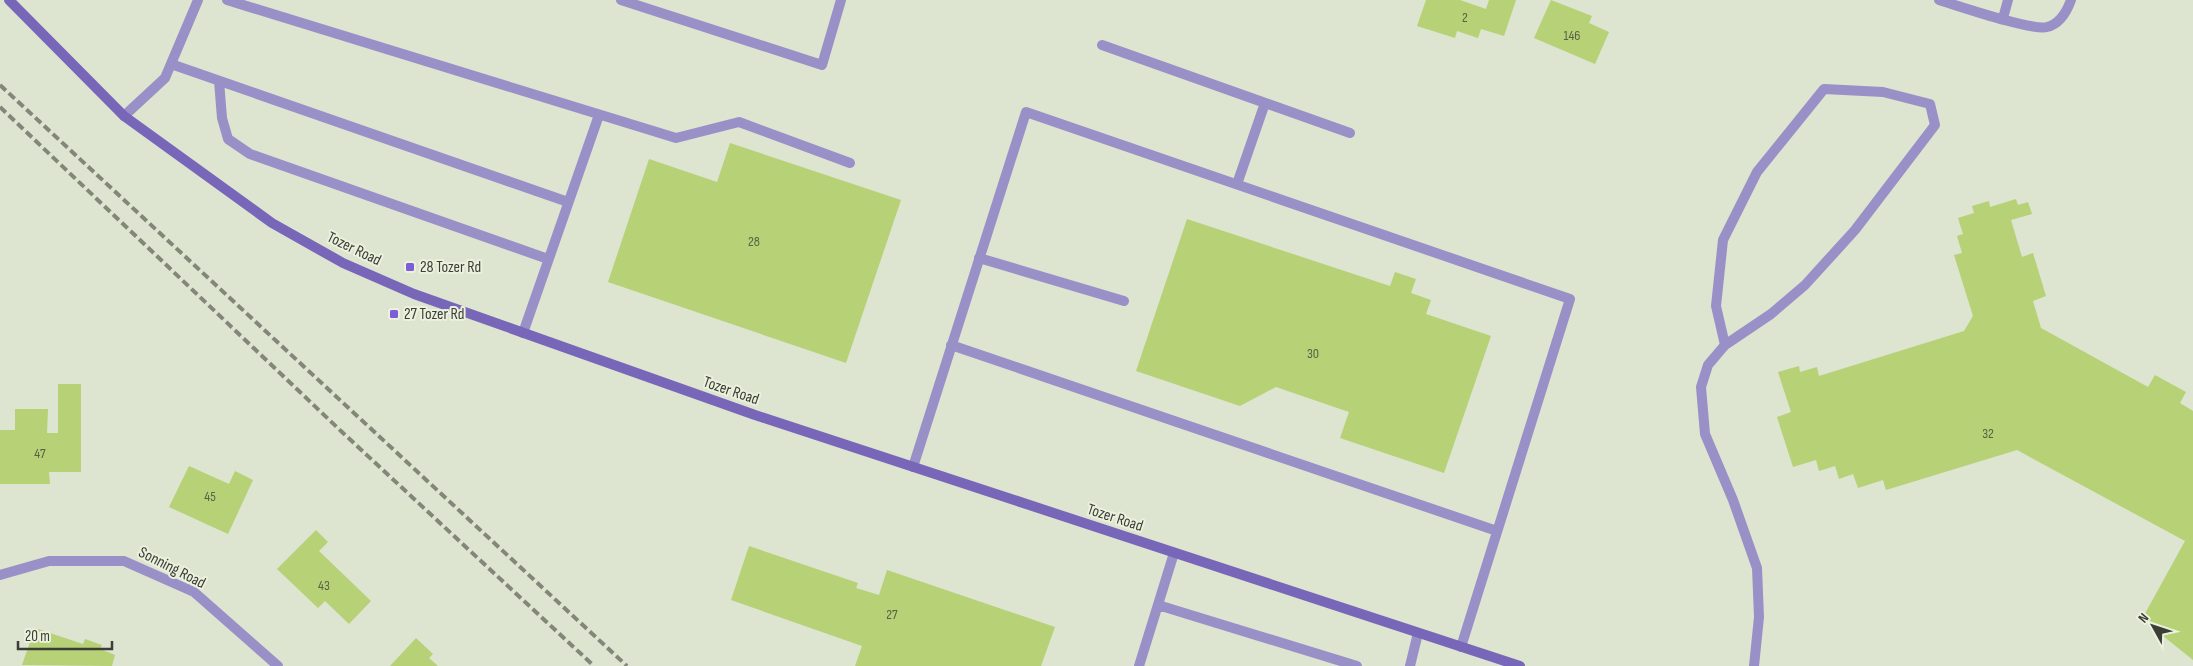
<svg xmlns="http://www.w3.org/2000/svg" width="2193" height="666" font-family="'Sofia Sans Condensed',sans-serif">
  <rect width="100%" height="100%" fill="#dde4d0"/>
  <path fill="#b6d176" d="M1426 0H1460L1486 9 1489 0H1516L1504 36 1481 29 1478 38 1457 31 1455 38 1417 26Z
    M1551 0 1592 16 1589 23 1609 32 1595 64 1534 38Z
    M730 143 901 200 846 363 608 282 649 159 717 182Z
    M2016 199 2018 205 2028 202 2032 214 2011 220 2022 257 2033 253 2046 296 2033 301 2041 328 2148 387 2155 375 2186 392 2180 403 2193 411V660L2142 619 2185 541 2017 450 1886 490 1883 480 1858 488 1853 474 1839 479 1835 466 1819 471 1816 460 1793 467 1777 417 1791 412 1778 372 1799 366 1800 372 1817 367 1819 376 1964 331 1973 316 1954 255 1962 253 1957 236 1963 234 1958 218 1974 213 1972 206 1989 201 1990 207Z
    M1187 219 1390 286 1395 272 1416 279 1411 293 1431 300 1426 314 1491 336 1444 473 1340 438 1349 412 1276 387 1240 406 1136 371Z
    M58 384H81V472H49L50 484H0V430H15V409H48L47 433H58Z
    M189 466 229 484 235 471 253 480 228 534 169 507Z
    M316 530 328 542 319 551 371 601 349 624 325 601 318 608 277 569Z
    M749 546 858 583 856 588 879 595 887 570 1055 627 1041 666H855L862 646 731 600Z
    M35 628 83 644 85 639 102 645 100 649 115 655 112 666 22 665Z
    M416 638 433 654 429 658 438 666H390Z"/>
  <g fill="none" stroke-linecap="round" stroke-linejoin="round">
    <path stroke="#9990c8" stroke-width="10" d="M227 0 676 138 739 122 850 163
      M621 0 822 65 841 0
      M1939 0C1959 6 2031 31 2047 27 2060 24 2067 11 2071 0
      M2003 18 2008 0
      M1102 45 1350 133
      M171 64 568 202
      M219 81 222 118 228 139 250 154 548 259
      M124 116 165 78 198 0
      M1237 184 1265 103
      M979 258 1124 301
      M523 333 599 115
      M951 345 1497 531
      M1725 345 1716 306 1723 240 1757 172 1824 89 1883 92 1930 104 1935 125 1855 230 1805 285 1771 314 1725 345 1708 365 1701 387 1705 434 1733 500 1757 568 1759 617 1754 666
      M913 467 1026 112 1570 299 1461 647
      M1158 605 1357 666
      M1139 666 1174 553
      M1410 666 1418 633"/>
    <path stroke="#9990c8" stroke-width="10" d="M0 575 49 561H124L194 592 278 666"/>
    <path stroke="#7867b9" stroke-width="10" d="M9 0 124 116 272 223 343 263 414 294 755 415 1520 666"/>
    <path stroke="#83877a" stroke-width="4" stroke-dasharray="8 4" stroke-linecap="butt" d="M0 85 627 666
      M0 107 342 432 594 666"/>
  </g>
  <g fill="#7d5dd8" stroke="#eaf1dd" stroke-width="2">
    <rect x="405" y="262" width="10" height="10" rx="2.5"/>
    <rect x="389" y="309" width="10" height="10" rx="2.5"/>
  </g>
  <g text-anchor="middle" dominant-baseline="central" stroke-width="4" stroke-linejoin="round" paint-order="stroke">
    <g font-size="14" fill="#5a6246">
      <text x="1465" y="17">2</text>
      <text x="1572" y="35">146</text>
      <text x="754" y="241">28</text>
      <text x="1313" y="353">30</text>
      <text x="1988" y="433">32</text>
      <text x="40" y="453">47</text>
      <text x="210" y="496">45</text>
      <text x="324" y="585">43</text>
      <text x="892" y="614">27</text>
    </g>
    <g font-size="16" fill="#3b3d36" stroke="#eaf1dd">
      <text transform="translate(354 249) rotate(26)">Tozer Road</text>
      <text transform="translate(731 391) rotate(19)">Tozer Road</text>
      <text transform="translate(1115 518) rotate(18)">Tozer Road</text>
      <text transform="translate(172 568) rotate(27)">Sonning Road</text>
    </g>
    <g font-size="16" fill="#3b3d36" stroke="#eaf1dd" text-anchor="start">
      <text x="420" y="267">28 Tozer Rd</text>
      <text x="404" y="314">27 Tozer Rd</text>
    </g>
  </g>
  <g transform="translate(2153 626) rotate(310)" stroke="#eaf1dd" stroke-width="4" paint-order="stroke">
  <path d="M0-4L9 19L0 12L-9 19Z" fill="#3b3d36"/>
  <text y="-8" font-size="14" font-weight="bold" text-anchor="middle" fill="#3b3d36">N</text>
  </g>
  <path d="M18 641v8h94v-8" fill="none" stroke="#3b3d36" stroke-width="2.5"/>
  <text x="25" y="641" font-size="15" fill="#3b3d36" stroke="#eaf1dd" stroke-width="4" paint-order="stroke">20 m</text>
</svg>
